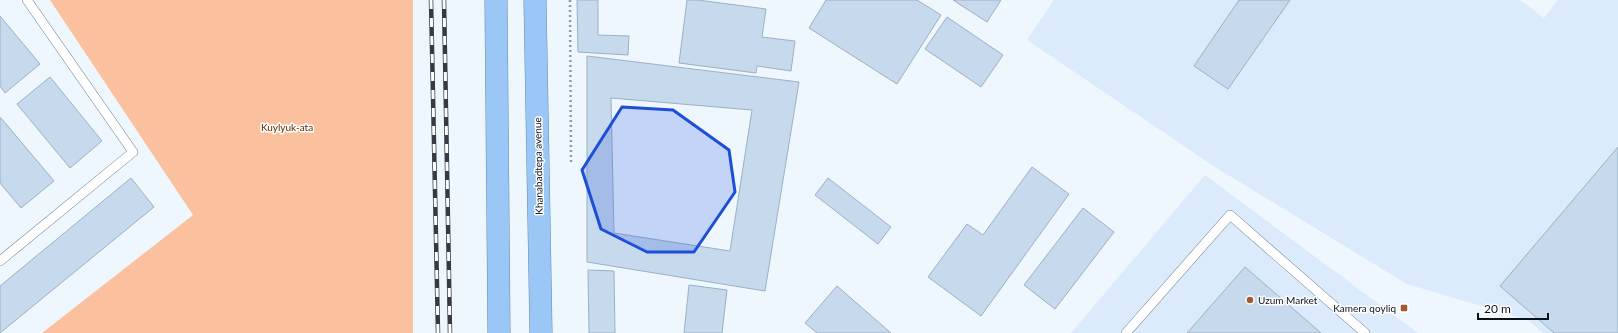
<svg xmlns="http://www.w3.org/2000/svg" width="1618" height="333" font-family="Lato,sans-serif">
  <rect width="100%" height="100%" fill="#eef6fe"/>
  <path fill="#dcebfb" d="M1054 0H1520L1544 18 1558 0H1618V333H1543L1528 320 1407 284 1215 167 1027 40Z
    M1205 175 1418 333H1071Z"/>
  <path fill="#fbc19f" d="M50 0H413V333H42L193 215Z"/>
  <path fill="#c6d9ed" stroke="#9db0c3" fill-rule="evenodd" d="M577 0H598V35L629 36 628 55 578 52Z
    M687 0H698L766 9 762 37 795 41 791 71 757 66 756 73 679 63Z
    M826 0H917L941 15 897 84 809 28Z
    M953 0H1001L987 22Z
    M1239 0H1290L1228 89 1194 66Z
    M0 16 40 64 5 93 0 86Z
    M947 17 1003 55 981 87 925 49Z
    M587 56 799 82 765 291 587 262ZM611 98 752 110 730 251 614 233Z
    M50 77 102 141 70 168 17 104Z
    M0 118H1L54 181 21 208 0 183Z
    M1618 147V333H1554L1500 286Z
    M1032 167 1069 194 981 316 928 277 967 224 983 235Z
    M131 178 154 207 0 333V286Z
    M828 178 891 227 878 244 815 195Z
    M1083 208 1114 232 1055 309 1024 285Z
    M1245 267 1321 333H1187Z
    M588 270 614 271 615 333H589Z
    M689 285 727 290 722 333H684Z
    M837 286 891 333H817L805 323Z"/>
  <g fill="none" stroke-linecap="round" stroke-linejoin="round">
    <defs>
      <path id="lane" d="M0 261 133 152 27 0
        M1126 333 1230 215 1365 333"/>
      <path id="highway" d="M496 0 499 333
        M535 0 541 333"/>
    </defs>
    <use href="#lane" stroke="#6e8092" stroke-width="10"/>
    <use href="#highway" stroke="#6887a8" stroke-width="23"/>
    <path stroke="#9299a1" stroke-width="2.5" stroke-dasharray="2 3" stroke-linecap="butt" d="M570 0 571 163"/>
    <use href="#lane" stroke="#fff" stroke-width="9"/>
    <use href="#highway" stroke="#9ac7f5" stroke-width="22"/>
    <defs>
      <path id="rail" d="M431 0 438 333
        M444 0 450 333"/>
    </defs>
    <use href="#rail" stroke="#343b42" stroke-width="4.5"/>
    <use href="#rail" stroke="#fff" stroke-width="3" stroke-dasharray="9" stroke-linecap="butt"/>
  </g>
  <path fill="#1d4ed8" fill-opacity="0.2" stroke="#1d4ed8" stroke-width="3" stroke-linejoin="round" d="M622 107 673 110 729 150 735 192 694 252H647L601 229 582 170Z"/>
  <g fill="#9f5b2d" stroke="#fff" stroke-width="1.5">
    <circle cx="1250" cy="300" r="4"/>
    <rect x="1400" y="304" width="8" height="8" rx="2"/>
  </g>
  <g text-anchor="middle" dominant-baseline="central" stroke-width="3" stroke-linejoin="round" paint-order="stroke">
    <g font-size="10" fill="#592801" stroke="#fff">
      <text x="287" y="127">Kuylyuk-ata</text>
    </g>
    <g font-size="10" fill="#0b1118" stroke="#fff">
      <text transform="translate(538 166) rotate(-91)">Khanabadtepa avenue</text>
    </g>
    <g font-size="10" fill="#0b1118" stroke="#fff" text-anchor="start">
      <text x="1258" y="300">Uzum Market</text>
      <text x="1396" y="308" text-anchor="end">Kamera qoyliq</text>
    </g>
  </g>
  <path d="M1478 313v6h70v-6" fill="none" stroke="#0b1118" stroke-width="2"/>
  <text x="1484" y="313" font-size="12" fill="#0b1118" stroke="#ffffff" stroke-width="3" paint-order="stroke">20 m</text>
</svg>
